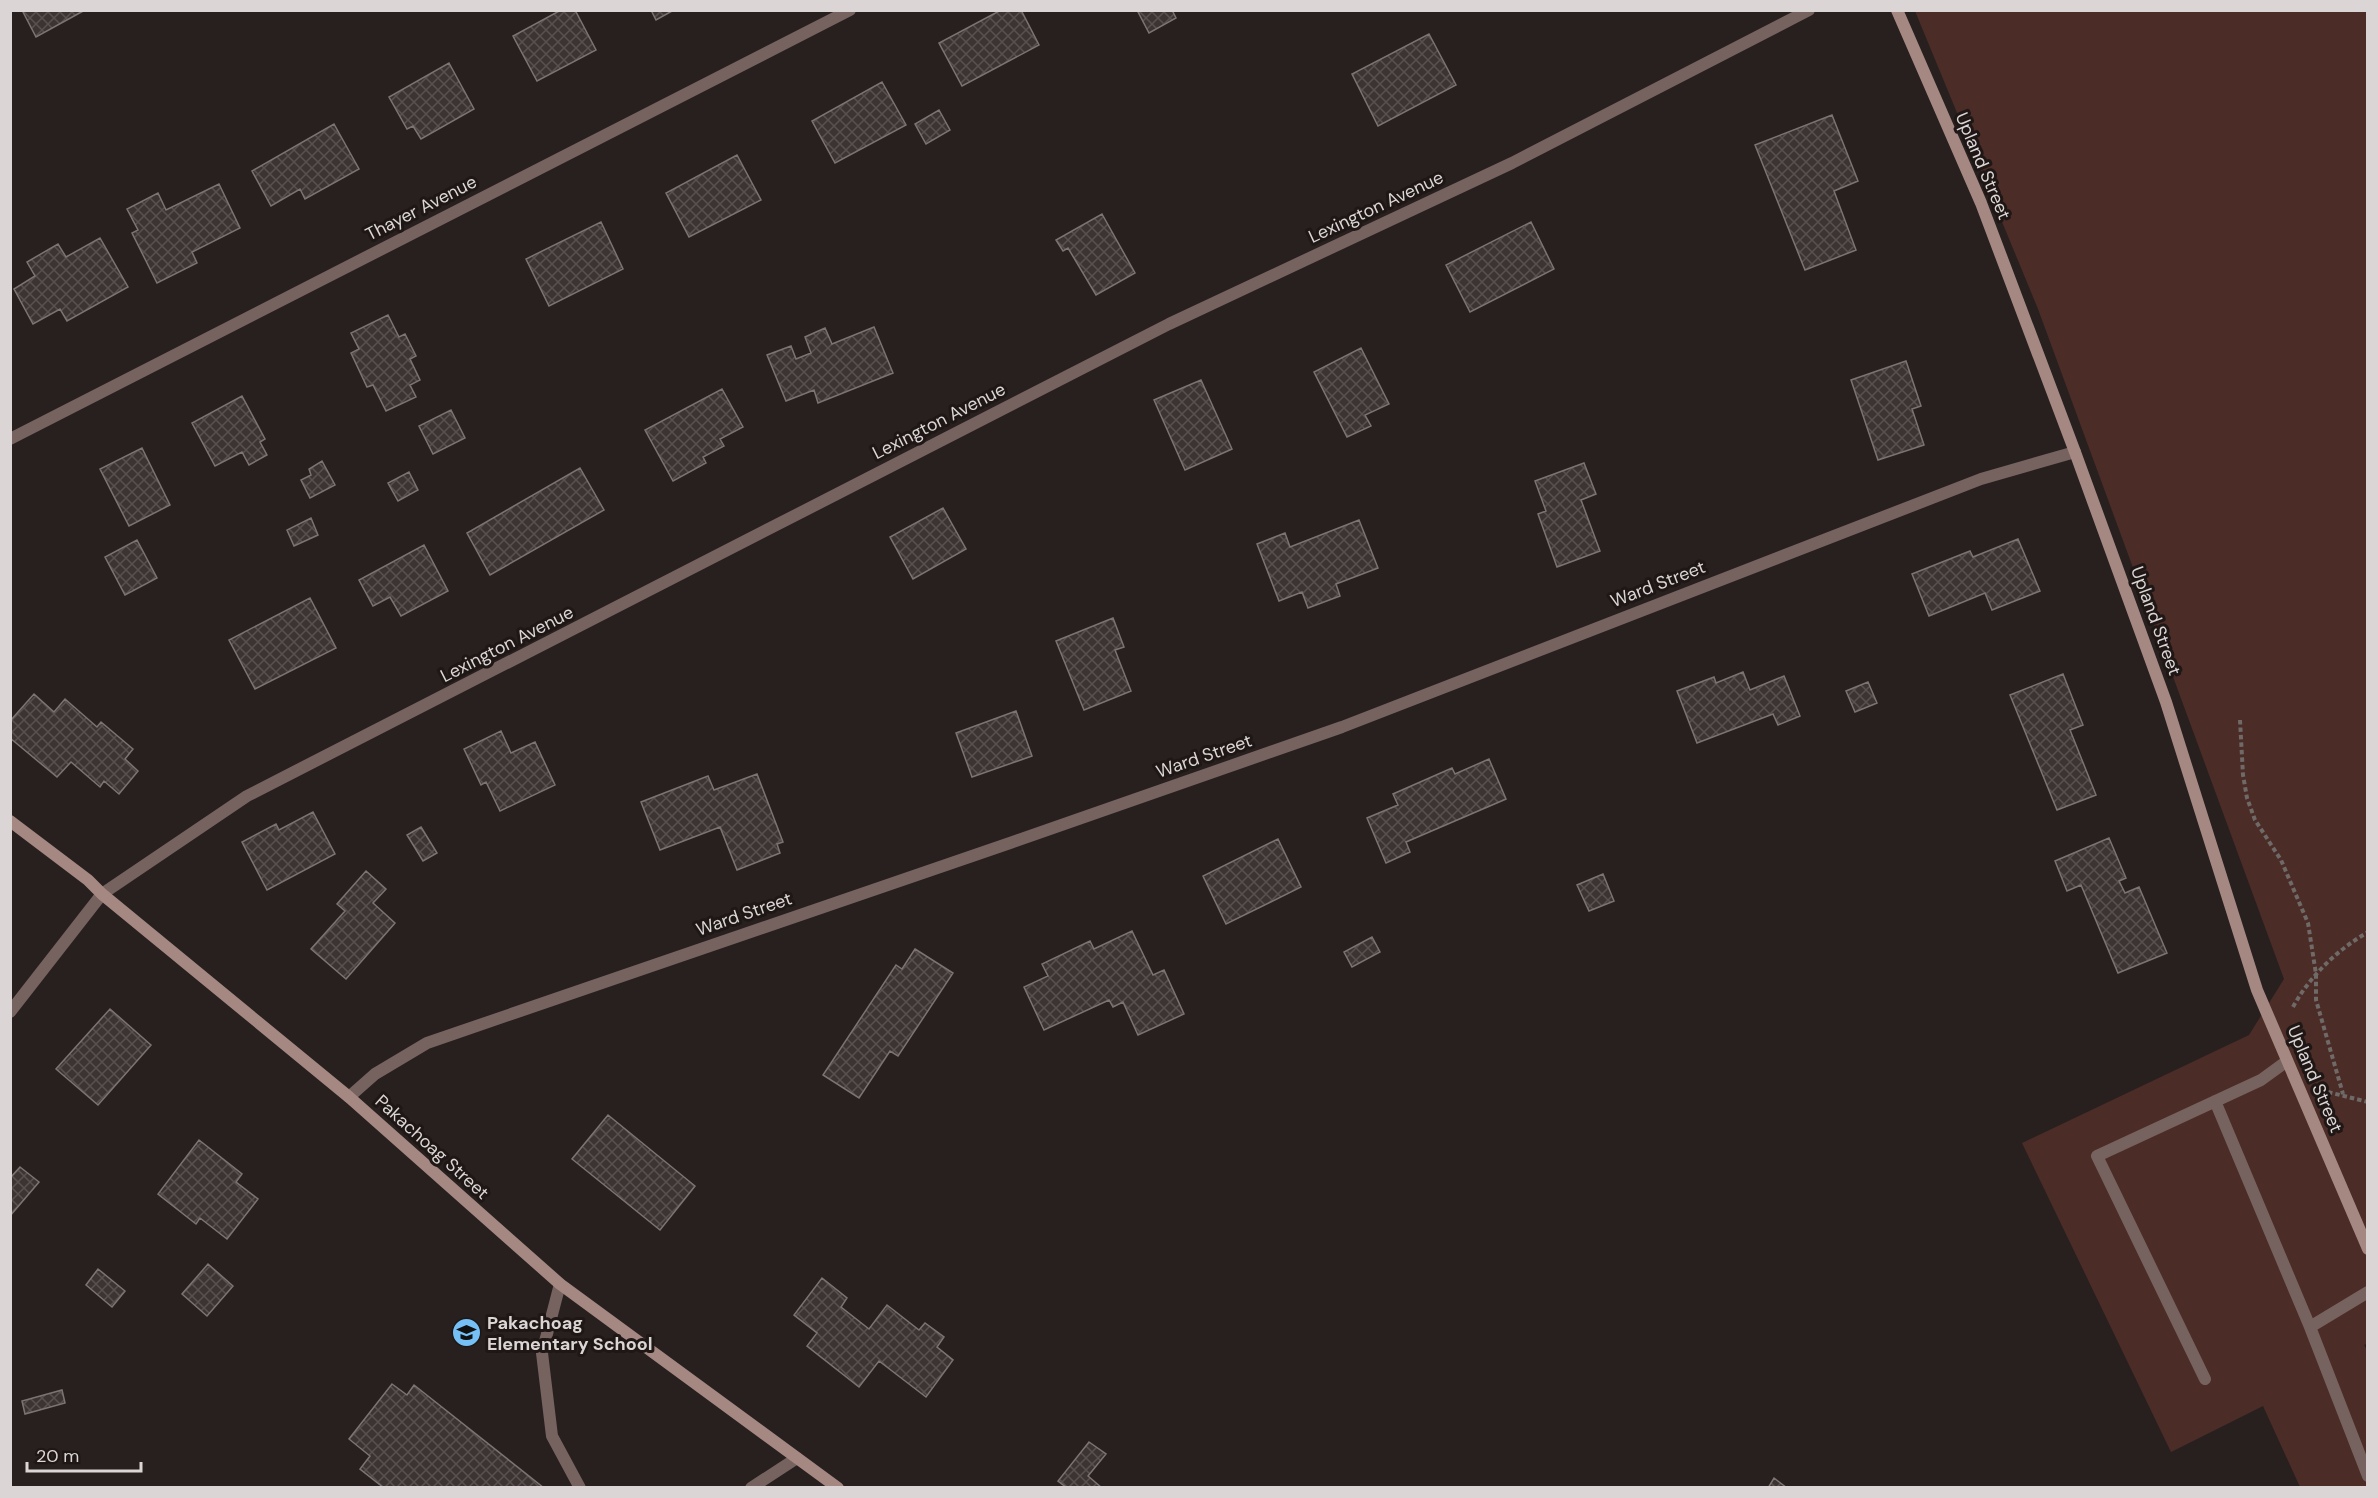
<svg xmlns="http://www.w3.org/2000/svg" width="2378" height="1498" font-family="'DM Sans',sans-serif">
  <defs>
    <pattern id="building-cross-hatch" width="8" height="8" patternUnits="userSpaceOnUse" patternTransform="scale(1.5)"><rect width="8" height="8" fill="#3c3432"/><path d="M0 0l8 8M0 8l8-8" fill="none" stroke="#58514f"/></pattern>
  </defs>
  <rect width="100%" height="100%" fill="#28201f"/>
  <path fill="#4b2c26" d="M1915 11H2367L2368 1343 2364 1345 2368 1352 2367 1487H2300L2263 1406 2171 1452 2022 1143 2249 1035 2284 979 2038 309Z"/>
  <path fill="url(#building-cross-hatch)" stroke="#7d7472" stroke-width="1.5" d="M22 10H85L36 37Z
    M561 10H575L596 50 537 81 513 36Z
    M651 10H674L656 20Z
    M1001 10H1021L1039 45 962 86 939 43Z
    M1137 10H1172L1176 18 1149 33Z
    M1429 34 1456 85 1378 126 1352 74Z
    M449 63 474 109 421 139 413 126 407 129 389 97Z
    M882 82 906 125 835 163 812 121Z
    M939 110 950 130 926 144 915 124Z
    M1832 115 1858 181 1834 191 1856 250 1805 270 1755 145Z
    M334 124 359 169 305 199 300 189 271 206 252 171Z
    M737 155 761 200 689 237 666 193Z
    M219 184 240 228 192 252 197 263 157 283 132 233 138 230 127 209 158 193 166 210Z
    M1102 214 1135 273 1096 295 1068 248 1063 251 1056 240Z
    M601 222 623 269 549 306 526 259Z
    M1531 222 1554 269 1470 312 1446 265Z
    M100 238 128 287 67 321 60 309 33 324 14 289 35 276 27 262 58 244 66 257Z
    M388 315 399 337 405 334 416 356 410 359 420 380 410 385 416 397 386 411 373 385 367 387 351 353 359 349 351 333Z
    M874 327 893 373 818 403 814 390 786 401 767 355 791 346 796 359 811 353 805 337 825 328 832 344Z
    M1361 348 1389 404 1365 415 1371 426 1347 437 1314 372Z
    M1906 361 1921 406 1912 409 1924 445 1878 460 1851 380Z
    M1201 380 1232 449 1185 470 1154 400Z
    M722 389 743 427 720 439 724 446 703 457 706 463 673 481 645 430Z
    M242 396 265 439 260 442 267 455 249 465 242 452 215 466 192 423Z
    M451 410 465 438 433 454 419 426Z
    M142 448 170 505 129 526 100 469Z
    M322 461 335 485 310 498 301 480 311 475 309 469Z
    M1584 463 1596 494 1581 500 1600 551 1557 567 1538 514 1546 511 1535 481Z
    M580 468 604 510 490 575 467 533Z
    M409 472 418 490 398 501 388 483Z
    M943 508 966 549 913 579 890 537Z
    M311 518 318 535 294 546 287 530Z
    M1359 520 1378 568 1336 584 1340 596 1308 608 1302 592 1279 601 1257 544 1285 533 1290 547Z
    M2018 539 2040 591 1992 610 1985 593 1929 616 1912 574 1970 551 1973 557Z
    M137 540 157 578 125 595 105 557Z
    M424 545 448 591 401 616 390 597 373 606 359 580Z
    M310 598 336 648 255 689 229 640Z
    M1113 618 1124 647 1115 650 1131 691 1084 710 1056 641Z
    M1743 672 1750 690 1784 676 1800 716 1778 725 1773 714 1697 743 1677 691 1714 677 1716 683Z
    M2063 674 2083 725 2070 730 2096 795 2057 810 2010 695Z
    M1868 682 1877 703 1855 712 1846 691Z
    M34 694 54 712 65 699 97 727 101 722 133 749 125 759 138 771 119 794 104 781 100 787 71 762 57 777 10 738V721Z
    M1016 711 1032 756 972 777 956 733Z
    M501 731 511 753 535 742 555 785 500 811 486 782 481 785 464 749Z
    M1489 759 1506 799 1406 842 1410 852 1386 863 1367 818 1398 805 1393 794 1452 768 1455 774Z
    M757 774 783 842 777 844 780 853 737 870 720 827 660 850 641 802 708 776 714 790Z
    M313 812 335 854 267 890 242 842 276 824 279 830Z
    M421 827 437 853 423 861 407 835Z
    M2109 838 2126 878 2119 881 2125 893 2139 887 2167 953 2118 973 2081 885 2067 891 2055 861Z
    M1278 839 1301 887 1226 924 1203 876Z
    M366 871 386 889 373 903 395 923 346 979 311 949 345 911 337 904Z
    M1603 874 1614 901 1589 911 1577 885Z
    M1132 931 1153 975 1164 970 1184 1014 1138 1035 1123 1002 1113 1007 1109 1000 1044 1030 1024 987 1048 976 1042 964 1090 941 1094 949Z
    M1372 937 1380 952 1352 967 1344 952Z
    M915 949 953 973 898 1056 890 1051 859 1098 823 1075 896 965 902 969Z
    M110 1009 151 1045 98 1105 56 1069Z
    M608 1115 695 1186 660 1230 572 1159Z
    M199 1140 242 1174 236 1182 258 1199 227 1239 200 1218 196 1224 158 1194Z
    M20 1167 39 1182 10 1216V1178Z
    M208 1264 233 1286 207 1316 182 1294Z
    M98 1269 125 1291 112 1307 86 1285Z
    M822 1278 847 1298 841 1307 869 1329 887 1305 919 1330 925 1323 944 1337 937 1347 953 1360 926 1397 879 1361 859 1387 807 1346 817 1333 794 1315Z
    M392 1384 407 1395 414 1385 544 1488H384L360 1469 370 1456 349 1439Z
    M62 1390 65 1403 25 1414 22 1401Z
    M1089 1442 1106 1454 1088 1476 1102 1488H1067L1058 1481Z
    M1774 1478 1787 1488H1768Z"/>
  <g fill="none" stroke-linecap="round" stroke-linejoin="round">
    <path stroke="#6f6968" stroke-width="4" stroke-dasharray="4.5 3" stroke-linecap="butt" d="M2240 720 2243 775 2247 798 2255 820 2281 860 2308 923 2316 974V1000L2343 1094
      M2293 1007C2310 976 2337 950 2368 932
      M2328 1092 2368 1102"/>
    <path stroke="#76635f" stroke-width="12" d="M2215 1101 2310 1327 2368 1476
      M560 1284 542 1353 552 1436 580 1488
      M2310 1327 2368 1292
      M2205 1379 2097 1156 2261 1080 2287 1061
      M751 1488 797 1458"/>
    <path stroke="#76635f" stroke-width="12" d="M10 439 850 10
      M10 1012 102 894 247 796 1169 324 1512 163 1809 10
      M349 1097 375 1074 427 1043 1010 843 1342 727 1981 479 2075 452"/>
    <path stroke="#a58882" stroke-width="12" d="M1897 10 1981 203 2075 452 2166 702 2257 990 2368 1249
      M10 821 88 880 102 894 349 1097 560 1284 838 1488"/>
  </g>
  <defs>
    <symbol id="school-disc" viewBox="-11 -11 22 22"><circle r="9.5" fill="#75c0f6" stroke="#1e1716"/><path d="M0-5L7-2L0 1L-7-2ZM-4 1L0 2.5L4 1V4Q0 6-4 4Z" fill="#111"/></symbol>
  </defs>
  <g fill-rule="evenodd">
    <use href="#school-disc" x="450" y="1316" width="33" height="33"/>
  </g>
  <g text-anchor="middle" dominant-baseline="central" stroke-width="6" stroke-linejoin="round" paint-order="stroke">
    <g font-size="18" fill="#dbd6d5" stroke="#1e1716">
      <text transform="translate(1983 166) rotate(67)">Upland Street</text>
      <text transform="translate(1376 207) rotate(-25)">Lexington Avenue</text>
      <text transform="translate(421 208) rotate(-27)">Thayer Avenue</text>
      <text transform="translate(939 421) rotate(-27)">Lexington Avenue</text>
      <text transform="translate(1658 584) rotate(-21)">Ward Street</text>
      <text transform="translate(2156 621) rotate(70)">Upland Street</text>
      <text transform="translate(507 644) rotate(-27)">Lexington Avenue</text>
      <text transform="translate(1204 756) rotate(-19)">Ward Street</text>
      <text transform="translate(744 914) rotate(-19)">Ward Street</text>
      <text transform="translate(2315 1079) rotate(67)">Upland Street</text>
      <text transform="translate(432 1147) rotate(42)">Pakachoag Street</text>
    </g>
    <g font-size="18" font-weight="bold" fill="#dbd6d5" stroke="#1e1716" text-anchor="start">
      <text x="487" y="1323">Pakachoag<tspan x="487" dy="21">Elementary School</tspan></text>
    </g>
  </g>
  <rect width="2378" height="1498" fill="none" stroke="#dbd6d5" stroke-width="24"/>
  <path d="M27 1462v9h114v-9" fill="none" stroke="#dbd6d5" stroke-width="3"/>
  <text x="36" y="1462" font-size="18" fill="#dbd6d5" stroke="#1e1716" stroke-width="4.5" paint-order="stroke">20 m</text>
</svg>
